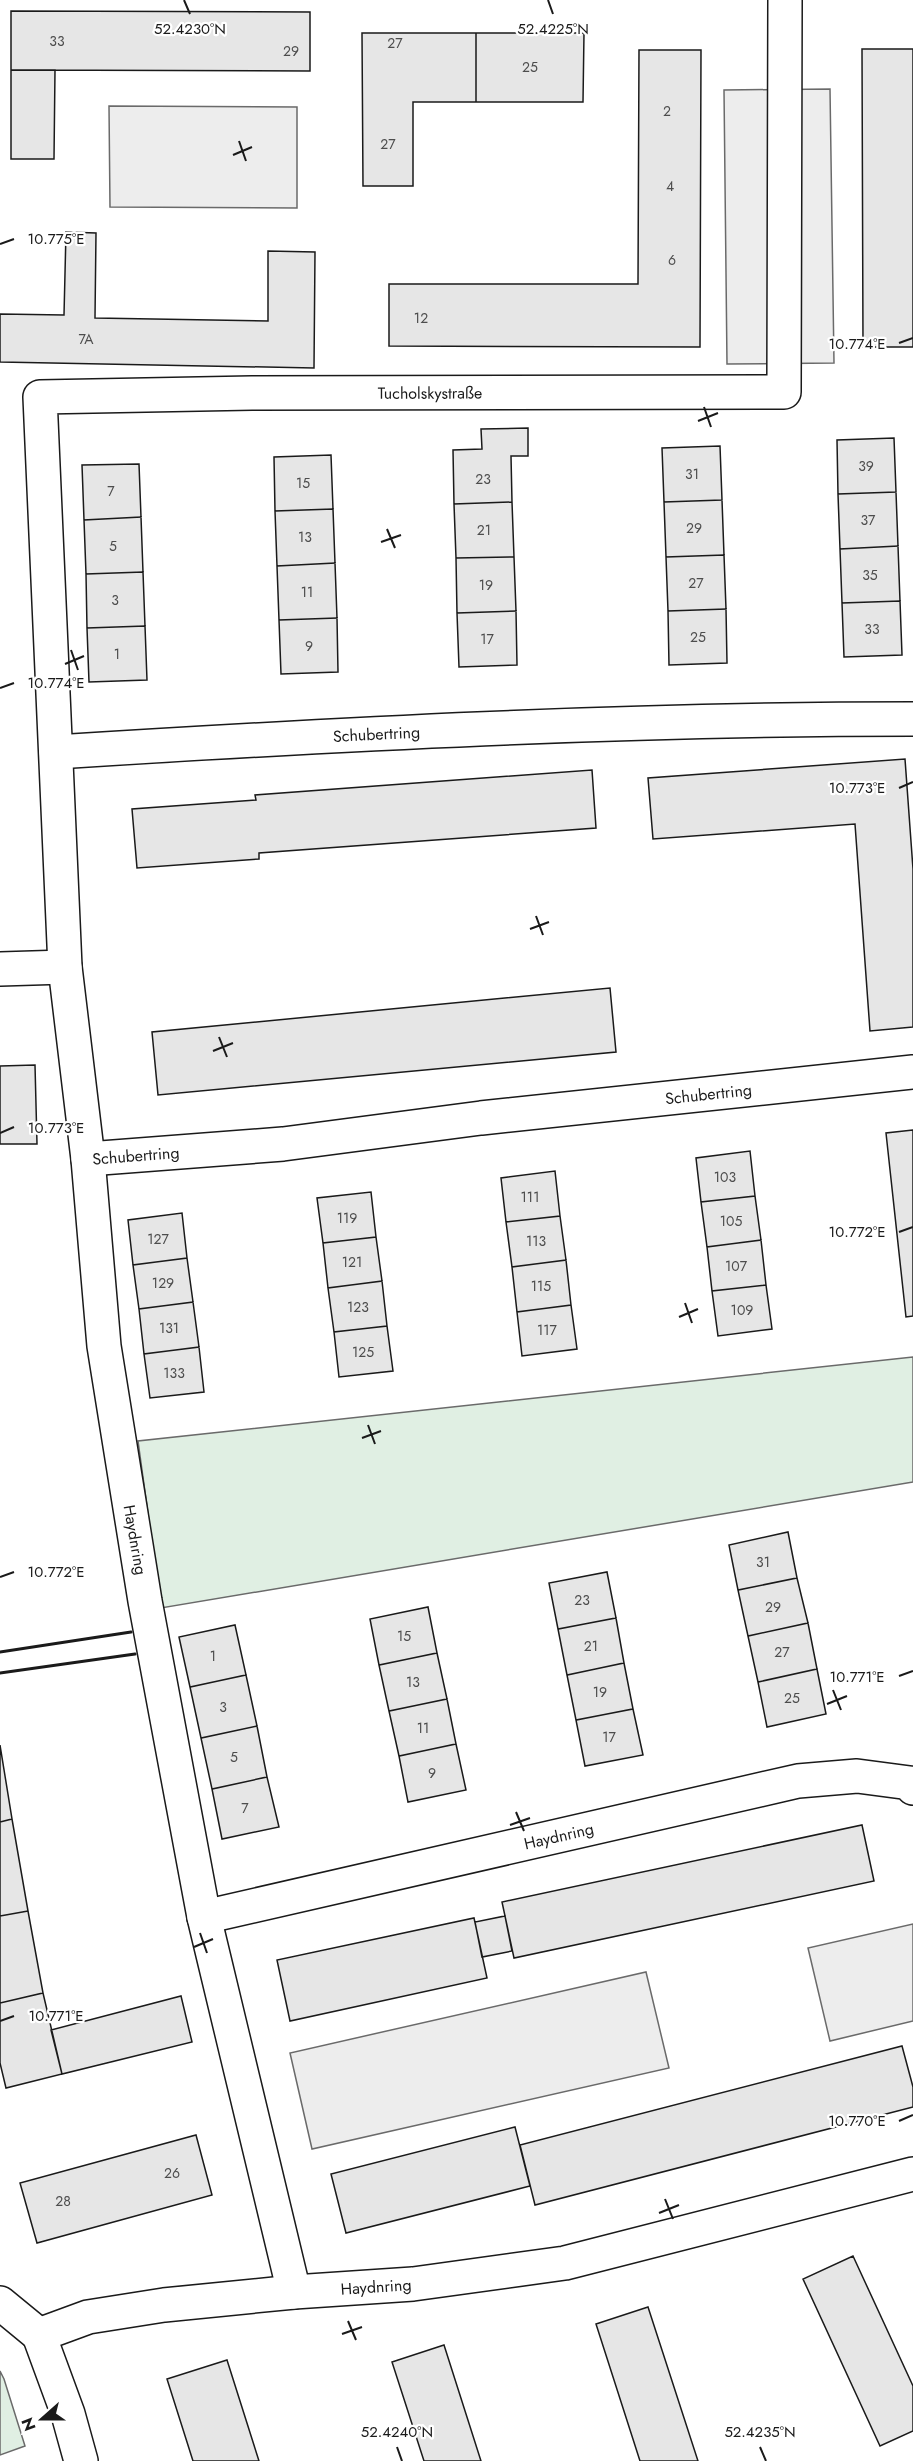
<svg xmlns="http://www.w3.org/2000/svg" width="913" height="2461" font-family="Jost,sans-serif">
  <rect width="100%" height="100%" fill="#fff"/>
  <path fill="#e0efe3" stroke="#6a6a6a" stroke-width="1.5" d="M913 1357V1482L161 1608 138 1441Z
    M0 2371 4 2379 25 2446 0 2455Z"/>
  <path fill="#ededed" stroke="#6a6a6a" stroke-width="1.5" d="M830 89 834 363 727 364 724 90Z
    M109 106 297 107V208L110 207Z
    M913 1924V2021L830 2041 808 1948Z
    M646 1972 669 2068 312 2149 290 2053Z"/>
  <path fill="#e6e6e6" stroke="#1a1a1a" stroke-width="1.5" d="M11 11 310 12V71L11 70Z
    M362 33H476V102H413V186H363Z
    M476 33H584L583 102H476Z
    M862 49H913V347H863Z
    M639 50H701L700 347 389 346V284H638Z
    M11 70H55L54 159H11Z
    M66 232 96 233 95 318 268 321V251L315 252 314 368 0 362V314L64 315Z
    M528 428V456H511L512 502 454 504 453 450 482 449 481 429Z
    M894 438 896 492 838 494 837 440Z
    M720 446 722 500 664 502 662 448Z
    M331 455 333 509 275 511 274 457Z
    M139 464 141 517 84 520 82 465Z
    M896 492 898 546 840 549 838 494Z
    M722 500 724 555 666 557 664 502Z
    M512 502 514 557 456 558 454 504Z
    M333 509 335 563 277 566 275 511Z
    M141 517 143 572 86 574 84 520Z
    M898 546 900 601 842 603 840 549Z
    M724 555 726 609 668 611 666 557Z
    M514 557 516 611 457 613 456 558Z
    M335 563 337 618 279 620 277 566Z
    M143 572 145 626 87 628 86 574Z
    M900 601 902 655 844 657 842 603Z
    M726 609 727 663 669 665 668 611Z
    M516 611 517 665 459 667 457 613Z
    M337 618 338 672 281 674 279 620Z
    M145 626 147 680 89 682 87 628Z
    M905 759 913 869V1027L870 1031 855 824 653 839 648 778Z
    M592 770 596 828 259 853V859L137 868 132 809 256 800 255 795Z
    M610 988 616 1052 158 1095 152 1032Z
    M35 1065 37 1144H0V1066Z
    M913 1130V1316L906 1317 886 1133Z
    M750 1151 755 1196 701 1202 696 1158Z
    M555 1171 560 1216 506 1222 501 1178Z
    M371 1192 376 1237 323 1243 317 1198Z
    M755 1196 761 1240 707 1247 701 1202Z
    M182 1213 187 1258 133 1265 128 1220Z
    M560 1216 566 1260 512 1267 506 1222Z
    M376 1237 382 1281 328 1288 323 1243Z
    M761 1240 766 1285 712 1291 707 1247Z
    M187 1258 193 1302 139 1309 133 1265Z
    M566 1260 571 1305 517 1312 512 1267Z
    M382 1281 387 1326 334 1332 328 1288Z
    M766 1285 772 1329 718 1336 712 1291Z
    M193 1302 199 1347 144 1354 139 1309Z
    M571 1305 577 1349 522 1356 517 1312Z
    M387 1326 393 1371 339 1377 334 1332Z
    M199 1347 204 1392 150 1398 144 1354Z
    M788 1532 797 1578 738 1590 729 1545Z
    M607 1572 616 1618 558 1629 549 1583Z
    M797 1578 808 1623 748 1636 738 1590Z
    M428 1607 437 1653 379 1665 370 1619Z
    M616 1618 624 1663 567 1675 558 1629Z
    M808 1623 817 1669 758 1682 748 1636Z
    M235 1625 246 1675 190 1687 179 1637Z
    M437 1653 447 1699 389 1711 379 1665Z
    M624 1663 633 1709 576 1720 567 1675Z
    M817 1669 826 1714 767 1727 758 1682Z
    M246 1675 257 1726 201 1738 190 1687Z
    M447 1699 456 1744 399 1756 389 1711Z
    M633 1709 643 1755 585 1766 576 1720Z
    M257 1726 267 1777 212 1789 201 1738Z
    M456 1744 466 1790 408 1802 399 1756Z
    M0 1745 12 1819 0 1822Z
    M267 1777 279 1827 222 1839 212 1789Z
    M12 1819 28 1911 0 1916V1822Z
    M862 1825 874 1881 514 1958 502 1902Z
    M28 1911 43 1993 0 2003V1916Z
    M505 1916 512 1951 482 1957 475 1922Z
    M474 1918 487 1978 290 2021 277 1960Z
    M43 1993 62 2074 6 2088 0 2063V2003Z
    M181 1996 192 2042 62 2074 51 2030Z
    M902 2046 913 2087V2107L535 2205 520 2145Z
    M515 2127 530 2186 346 2233 331 2174Z
    M196 2135 212 2195 37 2243 20 2183Z
    M853 2256 913 2386V2431L880 2446 803 2279Z
    M648 2307 698 2461H640L596 2324Z
    M444 2345 481 2461H424L392 2362Z
    M227 2360 259 2461H193L167 2379Z"/>
  <g fill="none" stroke-linecap="round" stroke-linejoin="round">
    <defs>
      <g id="street">
        <path id="s1" d="M56 752C342 734 627 719 913 719"/>
        <path d="M0 969 65 967"/>
        <path id="s2" d="M88 1159 283 1144 481 1118 913 1072"/>
        <path id="s3" d="M204 1917 798 1781 857 1776 910 1783 913 1788"/>
        <path id="s4" d="M294 2292 204 1917 145 1601 104 1346 88 1159 65 967 40 397 252 393 784 392 785 0"/>
        <path d="M0 2303 39 2335"/>
        <path id="s5" d="M39 2335 88 2317 164 2305 294 2292 413 2284 565 2263 913 2174"/>
        <path d="M39 2335 68 2414 81 2461"/>
      </g>
    </defs>
    <use href="#street" stroke="#1a1a1a" stroke-width="36"/>
    <use href="#street" stroke="#fff" stroke-width="33"/>
    <path stroke="#1a1a1a" stroke-width="3" d="M0 1652 131 1632
      M0 1673 135 1654"/>
  </g>
  <path fill="none" stroke="#1a1a1a" stroke-width="2" d="M184 0 190 14M548 0 553 14M239 141 246 161M233 155 252 147M0 244 14 239M899 343 913 338M704 407 711 427M698 421 718 413M387 529 395 548M381 542 401 535M71 650 78 670M65 664 84 656M0 688 14 683M899 788 913 782M536 916 543 935M530 929 549 922M219 1037 227 1057M213 1051 233 1043M0 1133 14 1127M899 1232 913 1227M685 1303 692 1323M679 1317 698 1309M368 1425 375 1444M362 1438 381 1431M0 1577 14 1572M899 1676 913 1671M833 1690 841 1710M827 1704 847 1696M516 1812 524 1831M510 1825 530 1818M200 1933 207 1953M194 1947 213 1939M0 2021 14 2016M899 2121 913 2115M665 2199 673 2219M659 2213 679 2205M348 2321 356 2340M342 2334 362 2327M397 2447 402 2461M760 2447 766 2461"/>
  <g text-anchor="middle" dominant-baseline="central" stroke-width="4.5" stroke-linejoin="round" paint-order="stroke">
    <g font-size="14" fill="#4d4d4d">
      <text x="57" y="41">33</text>
      <text x="395" y="43">27</text>
      <text x="291" y="51">29</text>
      <text x="530" y="67">25</text>
      <text x="667" y="111">2</text>
      <text x="388" y="144">27</text>
      <text x="670" y="186">4</text>
      <text x="672" y="260">6</text>
      <text x="421" y="318">12</text>
      <text x="86" y="339">7A</text>
      <text x="866" y="466">39</text>
      <text x="692" y="474">31</text>
      <text x="483" y="479">23</text>
      <text x="303" y="483">15</text>
      <text x="111" y="491">7</text>
      <text x="868" y="520">37</text>
      <text x="694" y="528">29</text>
      <text x="484" y="530">21</text>
      <text x="305" y="537">13</text>
      <text x="113" y="546">5</text>
      <text x="870" y="575">35</text>
      <text x="696" y="583">27</text>
      <text x="486" y="585">19</text>
      <text x="307" y="592">11</text>
      <text x="115" y="600">3</text>
      <text x="872" y="629">33</text>
      <text x="698" y="637">25</text>
      <text x="487" y="639">17</text>
      <text x="309" y="646">9</text>
      <text x="117" y="654">1</text>
      <text x="725" y="1177">103</text>
      <text x="530" y="1197">111</text>
      <text x="347" y="1218">119</text>
      <text x="731" y="1221">105</text>
      <text x="158" y="1239">127</text>
      <text x="536" y="1241">113</text>
      <text x="352" y="1262">121</text>
      <text x="736" y="1266">107</text>
      <text x="163" y="1283">129</text>
      <text x="541" y="1286">115</text>
      <text x="358" y="1307">123</text>
      <text x="742" y="1310">109</text>
      <text x="169" y="1328">131</text>
      <text x="547" y="1330">117</text>
      <text x="363" y="1352">125</text>
      <text x="174" y="1373">133</text>
      <text x="763" y="1562">31</text>
      <text x="582" y="1600">23</text>
      <text x="773" y="1607">29</text>
      <text x="404" y="1636">15</text>
      <text x="591" y="1646">21</text>
      <text x="782" y="1652">27</text>
      <text x="213" y="1656">1</text>
      <text x="413" y="1682">13</text>
      <text x="600" y="1692">19</text>
      <text x="792" y="1698">25</text>
      <text x="223" y="1707">3</text>
      <text x="423" y="1728">11</text>
      <text x="609" y="1737">17</text>
      <text x="234" y="1757">5</text>
      <text x="432" y="1773">9</text>
      <text x="245" y="1808">7</text>
      <text x="172" y="2173">26</text>
      <text x="63" y="2201">28</text>
    </g>
    <g font-size="16" fill="#1a1a1a" stroke="#fff">
      <text stroke="none"><textPath href="#s4" startOffset="2307">Tucholskystraße</textPath></text>
      <text stroke="none"><textPath href="#s1" startOffset="321">Schubertring</textPath></text>
      <text stroke="none"><textPath href="#s2" startOffset="624">Schubertring</textPath></text>
      <text stroke="none"><textPath href="#s2" startOffset="48">Schubertring</textPath></text>
      <text transform="translate(135 1540) rotate(80)">Haydnring</text>
      <text stroke="none"><textPath href="#s3" startOffset="364">Haydnring</textPath></text>
      <text stroke="none"><textPath href="#s5" startOffset="342">Haydnring</textPath></text>
    </g>
  </g>
  <g font-size="15" text-anchor="middle" fill="#1a1a1a" stroke="#fff" stroke-width="4.5" stroke-linejoin="round" paint-order="stroke">
    <text x="190" y="34">52.4230°N</text>
    <text x="553" y="34">52.4225°N</text>
    <text x="56" y="244">10.775°E</text>
    <text x="857" y="349">10.774°E</text>
    <text x="56" y="688">10.774°E</text>
    <text x="857" y="793">10.773°E</text>
    <text x="56" y="1133">10.773°E</text>
    <text x="857" y="1237">10.772°E</text>
    <text x="56" y="1577">10.772°E</text>
    <text x="857" y="1682">10.771°E</text>
    <text x="56" y="2021">10.771°E</text>
    <text x="857" y="2126">10.770°E</text>
    <text x="397" y="2437">52.4240°N</text>
    <text x="760" y="2437">52.4235°N</text>
  </g>
  <g transform="translate(42 2419) rotate(249)" stroke="#ffffff" stroke-width="4.5" paint-order="stroke">
  <path d="M0-4.5L10 22L0 15L-10 22Z" fill="#1a1a1a"/>
  <text y="-9" font-size="16" font-weight="bold" text-anchor="middle" fill="#1a1a1a">N</text>
  </g>
</svg>
